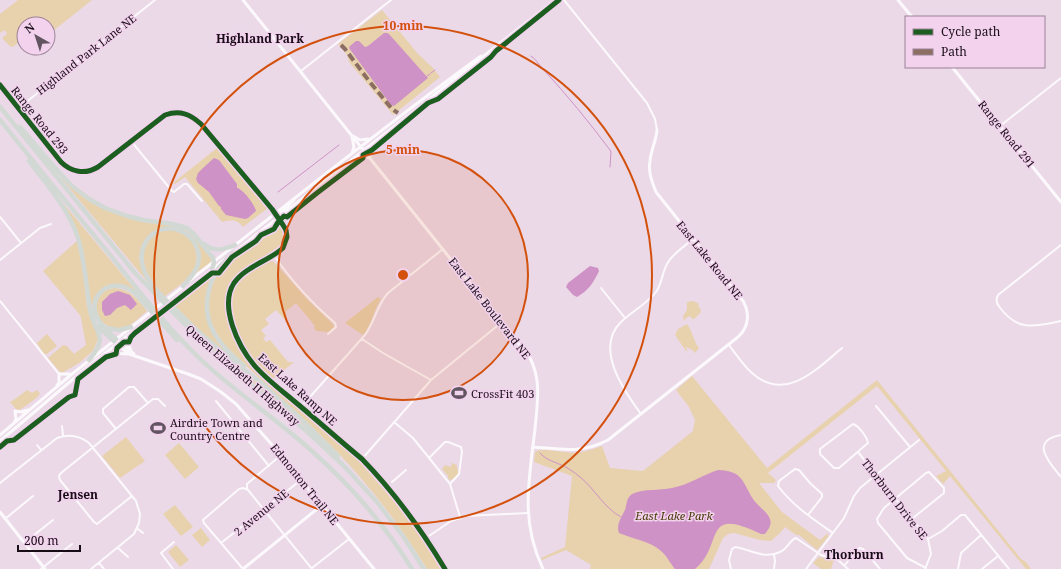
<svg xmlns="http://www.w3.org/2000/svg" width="1061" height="569" font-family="'Noto Serif',serif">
  <rect width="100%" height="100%" fill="#ebd9e8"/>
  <path fill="#e8d1ad" d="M18 0H92L48 35V24H24V48H32L26 52 19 42 13 47 12 46 11 47 2 38 7 34 5 30 0 33V14Z
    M382 10 418 54 432 67 440 77 393 115 349 62 347 55 338 44Z
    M217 148 268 208 243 227C237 219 231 220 222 222L185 177 175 184 173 183Z
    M62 177 111 212 183 228 194 236 211 258V262L195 274 199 247 193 237 189 233 177 227 151 233 146 238 142 245 139 258 142 269 150 285 61 178Z
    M58 197 136 291 109 285 94 301 92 307 78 235Z
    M276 224 280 225C286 233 286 242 278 249 263 258 242 266 232 283 218 307 234 344 250 364 260 377 274 387 286 398 306 415 326 432 346 449L357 458V459L393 500 425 543 440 569H427C402 528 373 490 340 455 308 421 272 391 238 358L223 343 216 332 211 321 209 311V300L211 288 217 275 223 271 231 259 262 235 275 228Z
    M163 230C169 230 176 229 181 232 197 242 202 260 190 275 183 284 173 290 164 297 151 280 133 260 150 239 153 235 159 233 163 230Z
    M77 241 83 271 87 307 99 337 93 351 79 363 62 373 59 371 48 358 63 345 67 346 74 354 86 345 81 318 80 315 43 271Z
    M270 261H273L276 264 308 300 333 324 334 327 328 332 316 331 314 328 315 326 296 303 286 311V319L285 320 276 310 265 319 269 324 261 330 266 336 263 338 266 342 270 340 288 362H294L273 379C266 373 259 367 254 360 241 343 225 308 235 288 242 274 257 268 270 261Z
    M213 273H214L209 284 208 321 230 356 209 340 173 304Z
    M114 288C130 289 138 299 147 311 141 316 134 323 127 327 124 328 118 328 115 328 96 326 89 300 105 291 108 289 111 289 114 288Z
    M378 297 381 299C373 311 372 325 363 335L345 323Z
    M692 301 698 303 699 305 698 307 700 308 701 312 694 319H692L690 316 686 318 684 321 683 316 687 310V302Z
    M687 324C692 330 693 340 699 348L695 353 691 349 685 347 688 351H686L675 335 678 329Z
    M47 334 57 346 47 354H44L37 343Z
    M215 348 283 405 314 434 214 349Z
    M692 376 767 468 877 380 1021 559 1026 562 1031 569H1026L950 476 943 484 936 476 946 471 877 386 768 473 776 480 774 483H759L782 512 820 540 828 533V537L817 550 799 535H796L785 527 780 533 771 541 760 540 734 533 728 534 723 538 709 569H590L591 565 566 550 542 560 541 558 565 547 572 476 534 462 535 452C543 447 564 453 575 453 585 452 593 449 602 446L610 468 643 471 693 431 695 420 689 407 676 390Z
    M27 390 32 393 37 390 40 394C34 401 27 405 19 410L16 409 10 402 18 397Z
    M126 437 145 461 120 478 102 456Z
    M179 443 199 467 185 479 165 455Z
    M452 463 457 465V469L459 471 458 475 451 480 448 479V476L442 469 445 465 451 467Z
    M175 505 193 527 181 536 163 514Z
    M201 528 210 540 202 547 192 535Z
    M176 545 189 560 180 567 168 552Z
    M819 557 834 560 831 569H821L813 563Z"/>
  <path fill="#ce92c6" d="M384 33H387L389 34 428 78 394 106 391 105 349 48 350 46 356 41H359L365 47 368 46Z
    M214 158 219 160 237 184V188C243 189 255 205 256 211L248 218 245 219 226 215 221 209V207L219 206 209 192 198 183 196 179 198 173 203 168Z
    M590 266 598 268 599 271C594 282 588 291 577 297L573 295 566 287 568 283Z
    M118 291 130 295 137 304 131 310 125 305 117 308 110 315 105 316 102 310V302L110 294Z
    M718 470C743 471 742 481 753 499 761 511 780 517 765 534H761C701 505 725 544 695 569H675C670 563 667 556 661 551 650 541 633 539 619 533 616 525 621 518 625 510 627 505 626 498 632 494 644 488 660 491 672 488 688 485 703 475 718 470Z"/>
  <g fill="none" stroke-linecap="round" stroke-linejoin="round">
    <path stroke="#ce92c6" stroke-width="1" d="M531 56C536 59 539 65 543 69 567 95 589 122 610 150L611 152 610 167
      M431 73 435 70
      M427 76 430 74
      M278 192 339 145
      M540 453C545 459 552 461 559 464 567 467 574 472 580 477 595 489 604 508 621 517"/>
    <path stroke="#fcf9fc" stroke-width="2" d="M564 0 647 103 655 119 657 130
      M301 71 391 0
      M0 85 61 162C71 172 85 175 98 167L165 115C180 110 190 114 201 124L275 212
      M20 111 25 103 30 99 155 0
      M1000 126 1061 78
      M131 141 172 191 174 192 184 184H187L202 201
      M0 217 21 243
      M1061 245 998 295C995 301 997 304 1001 309 1019 332 1036 326 1061 321
      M274 255C291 281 312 303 335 323L336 327 328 334
      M0 260 40 228 51 224
      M601 288 625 318
      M0 301 59 374
      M362 339 383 353 431 380
      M729 345C736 354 743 365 752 373 785 403 817 369 842 348
      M216 401 269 466
      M876 406 910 447
      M301 407 365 335C375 321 377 305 388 293L443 249
      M641 414C624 391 594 348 621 322 632 311 647 304 656 292 662 284 662 273 667 264 672 254 684 247 693 239
      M394 422 413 438 450 484 460 517
      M853 424C859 426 867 437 868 443L839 468H834L820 454V449Z
      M62 426 63 436
      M116 429 103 413V409L129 387H134L148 403
      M1061 435C1029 441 1049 462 1061 477
      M37 445 41 450
      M858 452 928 539 931 554 925 569
      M429 458 445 442H448L461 447 462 452 459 474 450 484
      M362 459 431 380 502 322
      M392 482 406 470
      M0 483 57 438C68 434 79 435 89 443L136 501 140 514 139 523 134 534 91 569
      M247 489V484L281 455
      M248 490 312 569
      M132 496 97 524 94 522 60 480 59 476 61 473 153 399H158L165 406
      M77 500 88 491
      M808 515 822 497V494L810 483 799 470 795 469 779 481 778 486C793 506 813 519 833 533
      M913 518 944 493V488L929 472 926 473 884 508 877 519 878 523 907 558 926 568
      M5 519 33 496
      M138 529 143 533
      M426 538 451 521 466 516 528 513
      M928 539 942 531 961 515H965L1009 569
      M24 543 53 520
      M221 543 301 480
      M118 548 128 557
      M99 563 104 569
      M845 565 857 549 860 548 863 549 880 569
      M312 568 349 539
      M41 569 72 544
      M173 569 161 553 174 542
      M243 569 204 523 203 520 239 489 243 488 248 490
      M731 569 729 560 732 549 735 547C750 549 764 560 780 552 787 549 790 540 796 538L821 555 838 560 848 569
      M774 569 775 561 774 555
      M806 569 844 518 854 496 860 488 919 440
      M958 569 961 553 981 535
      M982 569 998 556"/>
    <path stroke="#fcf9fc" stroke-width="3" d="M243 0 530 358C542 381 537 404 535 429 529 480 520 521 543 569
      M898 0 912 17
      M952 67 1061 202
      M353 136 360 140 368 139
      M352 153 354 147 352 137
      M370 158V148L372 144
      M354 159 363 156 370 158
      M275 212C280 221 289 229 287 240 285 249 277 253 270 257 240 275 218 287 233 326 241 344 248 360 262 373L362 459C394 492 421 529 445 569
      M280 214 294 200
      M232 254 555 0
      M189 281C286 206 381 128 481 56
      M119 341 134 354
      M117 344 129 354 188 374 201 379 221 392 236 404 281 455 374 569
      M131 351 128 342 132 334
      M103 356 114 353 127 354
      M57 385 59 383V374H70
      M14 423 16 419 15 411 21 412 28 410
      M0 435 72 374 185 285
      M0 441 85 369 224 260
      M533 447C561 449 582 454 608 440L738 337C749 327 750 313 743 301L656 192C652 182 648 172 650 161 651 150 656 141 657 130
      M0 512 45 569
      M243 569 322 505"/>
    <path stroke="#d2d9d4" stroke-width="4.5" d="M0 107 135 273 205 345 310 434 345 467 377 502 403 536 424 569
      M0 120C35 164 71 208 107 251 136 287 164 324 197 356 233 391 276 418 313 452 351 486 385 525 412 569
      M20 127 57 170 72 186 89 199 105 208 127 216 143 220 173 224 187 228 194 234 213 258 214 263 212 269
      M29 161C47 185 68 208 78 238 85 261 86 286 90 310 95 334 110 336 89 360
      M204 244C214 252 223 250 235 245
      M233 253C228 258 223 263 218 269 206 287 203 312 213 331 220 345 233 356 244 366
      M183 286C189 279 196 273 198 264 204 239 174 218 153 234 139 245 139 262 147 277 153 289 164 298 173 307 201 336 233 361 265 386
      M97 326 114 341
      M106 328 119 330 131 327
      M116 339C109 332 99 324 96 315 90 299 103 284 119 286 125 286 129 289 134 292L177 340
      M262 384 300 418 338 456"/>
    <path stroke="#8d6e63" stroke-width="4" stroke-dasharray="8 4" stroke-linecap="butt" d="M341 45 345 49 369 81 392 109 398 113"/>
    <defs>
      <path id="cycleway" d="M0 85 61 162C71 172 85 175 98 167L165 115C180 110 190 114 201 124L272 209 283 225 286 230 287 237 283 248C269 261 246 266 234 283 219 306 238 346 254 365 265 378 281 390 294 401 317 420 339 440 362 459 394 492 421 529 445 569
        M0 447 7 441 14 440 69 397 75 395 78 379 106 357 116 354 117 348 124 342H129L131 337 135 333 212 273H219L232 257 256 241 261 235 274 229C278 222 278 222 284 216L287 217 317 193 363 158V155L372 150 428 103 438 99 491 57 496 51 559 0"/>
    </defs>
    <use href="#cycleway" stroke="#f2d2ed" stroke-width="8"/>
    <use href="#cycleway" stroke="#1b5e20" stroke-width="5"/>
  </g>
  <circle cx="403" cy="275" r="125" fill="#d3510d" fill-opacity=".12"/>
  <g fill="none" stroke="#d3510d" stroke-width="2">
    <circle cx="403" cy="275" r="125"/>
    <circle cx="403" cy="275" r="249"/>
  </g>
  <defs>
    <symbol id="stadium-bare" viewBox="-9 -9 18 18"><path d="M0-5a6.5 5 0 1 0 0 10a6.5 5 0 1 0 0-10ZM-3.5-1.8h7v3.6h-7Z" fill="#625460" stroke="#f2d2ed" stroke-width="2.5" paint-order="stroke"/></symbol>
  </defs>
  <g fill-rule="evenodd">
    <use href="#stadium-bare" x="448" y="382" width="22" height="22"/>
    <use href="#stadium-bare" x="147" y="417" width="22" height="22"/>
  </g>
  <g text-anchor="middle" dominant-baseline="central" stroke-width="3" stroke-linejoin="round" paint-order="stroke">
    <g font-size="11" fill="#180d17" stroke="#f2d2ed">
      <text transform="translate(86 54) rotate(-38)">Highland Park Lane NE</text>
      <text transform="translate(40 120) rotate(51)">Range Road 293</text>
      <text transform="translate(1007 134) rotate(51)">Range Road 291</text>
      <text transform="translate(710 260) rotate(51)">East Lake Road NE</text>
      <text transform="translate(490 308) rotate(52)">East Lake Boulevard NE</text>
      <text transform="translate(243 375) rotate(41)">Queen Elizabeth II Highway</text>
      <text transform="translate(298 389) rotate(42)">East Lake Ramp NE</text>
      <text transform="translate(305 484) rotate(51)">Edmonton Trail NE</text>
      <text transform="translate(895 499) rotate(52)">Thorburn Drive SE</text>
      <text transform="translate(261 512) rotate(-39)">2 Avenue NE</text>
    </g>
    <g font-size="11" fill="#180d17" stroke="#f2d2ed" text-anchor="start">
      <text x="471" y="393">CrossFit 403</text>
      <text x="170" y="422">Airdrie Town and<tspan x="170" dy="13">Country Centre</tspan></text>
    </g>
    <g font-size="11" font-style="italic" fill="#463707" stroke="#f2d2ed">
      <text x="674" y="515">East Lake Park</text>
    </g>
    <g font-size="12" font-weight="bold" fill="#180d17" stroke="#f2d2ed">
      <text x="260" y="38">Highland Park</text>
      <text x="78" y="494">Jensen</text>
      <text x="854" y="554">Thorburn</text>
    </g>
  </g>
  <circle cx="403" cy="275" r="6" fill="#d3510d" stroke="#f2d2ed" stroke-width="2"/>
  <g font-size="12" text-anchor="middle" font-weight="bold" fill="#d3510d" stroke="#f2d2ed" stroke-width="3" stroke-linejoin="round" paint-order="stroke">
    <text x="403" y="30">10 min</text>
    <text x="403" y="154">5 min</text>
  </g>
  <rect x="905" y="16" width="140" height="52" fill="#f2d2ed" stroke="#9b8397"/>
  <rect x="913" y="29" width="20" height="6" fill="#1b5e20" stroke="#9b8397"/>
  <text x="941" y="36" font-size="12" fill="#180d17">Cycle path</text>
  <rect x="913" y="49" width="20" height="6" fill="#8d6e63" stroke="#9b8397"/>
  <text x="941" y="56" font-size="12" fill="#180d17">Path</text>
  <g transform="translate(36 36) rotate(321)"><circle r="19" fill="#f2d2ed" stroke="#9b8397"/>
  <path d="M0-3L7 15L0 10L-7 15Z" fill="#625460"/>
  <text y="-6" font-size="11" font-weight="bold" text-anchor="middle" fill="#180d17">N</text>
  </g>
  <path d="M18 545v6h62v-6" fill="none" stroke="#180d17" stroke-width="2"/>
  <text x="24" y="545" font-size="12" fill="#180d17" stroke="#f2d2ed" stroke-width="3" paint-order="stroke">200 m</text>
</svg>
